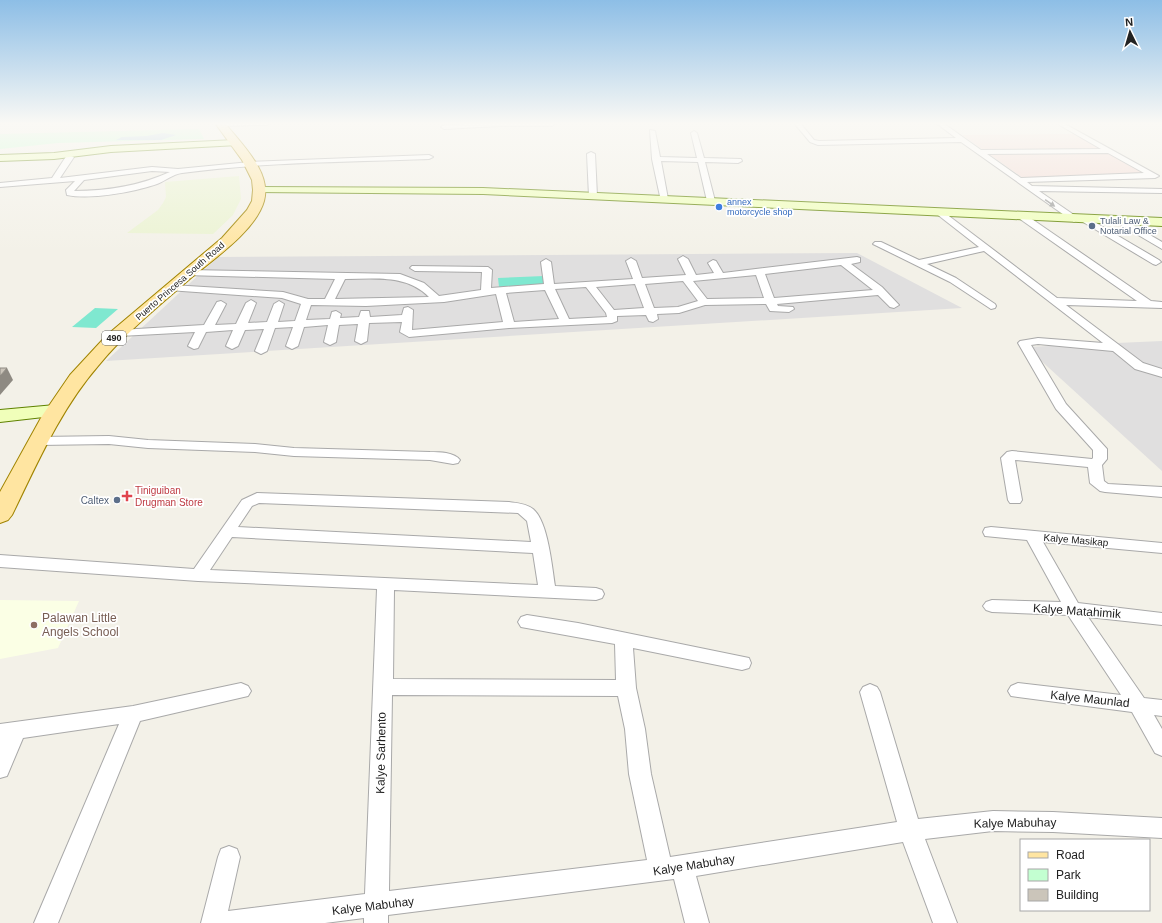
<svg xmlns="http://www.w3.org/2000/svg" width="1162" height="923" font-family="Helvetica,sans-serif">
  <rect width="100%" height="100%" fill="#f3f1e8"/>
  <path fill="#e0dfdf" d="M857 253 962 308 106 361 218 257Z
    M1162 341V471L1026 347Z"/>
  <path fill="#f4dcd6" d="M1075 134 1148 174 1023 178 962 135Z"/>
  <path fill="#fbffe5" d="M0 600 79 601 58 648 0 659Z"/>
  <path fill="#ebf3d2" d="M239 176 241 199 233 215 213 234 127 233 158 210 163 203 166 197 165 182Z"/>
  <path fill="#c3ffd1" d="M199 129 204 139 58 143 0 149V134Z"/>
  <path fill="#7fe8d0" d="M544 276 545 285 499 287 498 278Z
    M95 308 118 309 96 328 72 327Z"/>
  <path fill="#a5cce4" d="M163 133 176 135 161 140H116L122 137 147 136Z"/>
  <g fill="none" stroke-linecap="round" stroke-linejoin="round">
    <defs>
      <path id="street" d="M221 123H270L267 125 219 126V124Z
        M487 123H556L552 126H499L444 129 441 127 444 125Z
        M794 123H800L814 140 819 141 956 138 936 123H943L981 150 1101 149 1056 123H1063L1159 176 1155 178 1027 182 1032 186 1162 189V193L1039 191 1077 217 1078 219 1074 222 961 142 818 145 810 142ZM1108 153 1144 173 1021 178 987 154Z
        M650 130 655 131 660 157 697 158 691 133 694 131 697 133 704 158 741 159 742 161 738 163 705 162 715 201 714 203 707 201 698 162 661 161 668 199 661 201 652 159Z
        M591 152 595 154 597 196 593 198 589 196 587 154Z
        M67 155 74 157 60 178 152 167 178 169 250 162 429 155 433 157 429 159C347 162 263 162 182 173 173 174 165 181 157 184 134 192 90 200 67 195L66 190 75 181 0 187V183L52 178ZM152 171 170 172C139 186 107 191 74 191L84 180Z
        M941 210 1057 298 1137 301 1020 219V215H1026L1151 301 1162 302V308L1066 305 1143 363 1162 369V377L1135 369 1113 351 1038 344 1031 345 1066 404 1107 449V459L1102 465 1104 481 1108 484 1162 487V497L1105 492 1100 491 1090 483 1088 467 1015 460 1022 500 1020 503H1010L1008 500 1001 458 1007 452 1012 451 1092 459 1093 458V450L1056 409 1018 343 1020 341 1038 338 1103 343 984 251 927 264 956 278 995 304 996 306 995 308 991 309 950 282 873 244 875 242H881L919 260 979 247 938 215V211Z
        M1086 217 1159 260 1161 262 1156 265 1153 264 1083 222V218Z
        M1119 217 1162 242V249L1116 222V218Z
        M683 256 688 259 696 275 714 273 708 263 713 260 716 261 723 273 857 257 860 258V262L851 264 882 287 899 305 894 308 890 307 878 295 777 304 778 306 793 307 794 309 789 312 770 311 766 304 705 305 679 313 657 314 658 319 653 322 649 321 646 315 617 316V321L612 323 509 328 409 337 400 332 402 322 369 323 367 341 361 344 355 341 358 324 339 325 336 342 330 345 324 342 328 325 304 327 298 346 292 349 286 346 293 327 275 328 267 351 261 354 255 351 264 329 245 330 238 346 232 349 226 346 233 330 206 332 198 348 194 349 188 346 195 332 120 336 114 333 120 330 204 325 217 302 221 301 226 304 215 325 236 324 246 303 251 300 256 303 248 323 267 322 274 304 279 301 284 304 278 322 295 321 301 304 282 298 168 290 167 288 168 286 172 285 283 292 308 299H325L335 279 185 275 183 273 185 271 188 270 400 274 424 283 439 296 481 290 482 272 415 271 410 268 412 266 488 267 492 270 491 288 544 284 541 262 546 259 551 262 554 284 633 279 626 261 631 258 636 261 642 278 686 275 678 259ZM841 265 873 290 774 298 765 274ZM756 275 764 298 707 299 693 281ZM345 279C374 279 406 274 429 297L335 299ZM683 281 698 301 678 307 654 308 645 284ZM635 284 644 308 614 310 596 287ZM586 287 606 313 607 317 569 319 555 289ZM545 290 559 319 514 322 506 293ZM496 294 503 322 412 330 413 310 408 307 404 308 402 315 370 317 369 311H361L359 317 340 318 341 314 336 311 332 312 330 319 306 320 311 305 366 306 444 302Z
        M109 436 148 440 255 444 294 448 430 452C439 452 454 452 460 460L458 463 453 464 430 460 294 456 255 452 148 448 109 444 39 445 34 444 32 441 34 438 39 437Z
        M257 493 509 502C517 503 527 504 533 509 548 521 552 567 555 586L596 588 602 590 604 594 602 598 596 600 394 590 393 679 616 680 615 644 521 627 518 622 521 617 527 615 578 623 749 658 751 663 749 668 742 670 633 648 636 688 645 729 651 774 670 857 897 822 860 692 863 687 870 684 877 687 880 692 918 819 993 811 1053 812 1162 818V838L1053 832 993 831 925 839 957 923H933L903 842 696 876 709 923H685L674 879 388 915V923H364V918L325 923H201L218 857 221 849 229 846 237 849 240 857 228 911 365 894 377 589 198 581 0 567V555L194 569 242 500ZM259 503 518 513 527 521 531 542 238 527 252 506ZM232 537 533 553 538 585 210 570ZM392 695 618 696 625 729 629 774 647 860 389 891Z
        M991 527 1162 543V553L1043 542 1078 603 1162 613V625L1088 617 1144 698 1162 700V716L1154 715 1162 729V756L1155 753 1132 712 1011 696 1008 691 1011 686 1018 683 1121 695 1068 615 992 612 986 610 983 606 986 602 992 600 1061 602 1027 540 985 536 983 532 985 528Z
        M241 683 248 686 251 691 248 696 140 721 58 923H34L119 724 23 738 7 776 0 778V724L133 706Z"/>
      <path id="secondary" d="M235 140 240 143 238 145 111 152 54 159 0 161V155L54 153 111 146Z
        M260 187 483 188 1162 218V226L483 194 256 192 254 190 256 188Z
        M55 405 61 407 64 411 61 415 0 422V410Z"/>
      <path id="primary" d="M215 123H225C241 144 272 172 264 201 256 230 215 258 192 277 160 305 125 333 98 366 60 410 37 464 12 515L8 520 0 523V492L42 416 70 375 107 335 222 238 247 210 252 201 253 190 252 180 242 160Z"/>
    </defs>
    <use href="#street" stroke="#a9a9a9" stroke-width="2"/>
    <use href="#secondary" stroke="#5f8200" stroke-width="2"/>
    <use href="#primary" stroke="#a08400" stroke-width="2"/>
    <use href="#street" fill="#fff" fill-rule="evenodd"/>
    <use href="#secondary" fill="#f0ffba" fill-rule="evenodd"/>
    <use href="#primary" fill="#ffe5a1" fill-rule="evenodd"/>
  </g>
  <path fill="#8e8a82" d="M7 368 13 380 0 395V376Z"/>
  <path fill="#cbc5ba" stroke="#8e8a82" d="M0 368H7L0 376Z"/>
  <defs><path id="oneway-solid" d="M-6-.8H1V-3.2L6.5 0L1 3.2V.8H-6Z"/></defs>
  <use fill="#9c9c9c" href="#oneway-solid" transform="translate(1050 203) rotate(35)"/>
  <linearGradient id="sky" x2="0" y2="1"><stop stop-color="#8dbee6"/><stop offset="0.49" stop-color="#faf9f5"/><stop offset="1" stop-color="#faf9f5" stop-opacity="0"/></linearGradient>
  <rect width="1162" height="252" fill="url(#sky)"/>
  <circle fill="#3f7fe0" stroke="#fff" stroke-width="1.5" cx="719" cy="207" r="4"/>
  <g fill="#5c6f8a" stroke="#fff" stroke-width="1.5">
    <circle cx="1092" cy="226" r="4"/>
    <circle cx="117" cy="500" r="4"/>
  </g>
  <path fill="#e0444e" stroke="#fff" stroke-width="1.5" d="M125 490h4v4h4v4h-4v4h-4v-4h-4v-4h4z"/>
  <circle fill="#8d6e63" stroke="#fff" stroke-width="1.5" cx="34" cy="625" r="4"/>
  <g text-anchor="middle" dominant-baseline="central" stroke-width="3.5" stroke-linejoin="round" paint-order="stroke">
    <g font-size="9" fill="#366cbe" stroke="#fff" text-anchor="start">
      <text x="727" y="202">annex<tspan x="727" dy="10">motorcycle shop</tspan></text>
    </g>
    <g font-size="9" fill="#4e5e75" stroke="#fff" text-anchor="start">
      <text x="1100" y="221">Tulali Law &amp;<tspan x="1100" dy="10">Notarial Office</tspan></text>
    </g>
    <g font-size="9" fill="#222" stroke="#fff">
      <text transform="translate(180 281) rotate(-41)">Puerto Princesa South Road</text>
    </g>
    <rect fill="#fff" stroke="#646464" stroke-width="1" x="102" y="331" width="24" height="14" rx="3"/>
    <g font-size="9" font-weight="bold" fill="#222">
      <text x="114" y="338">490</text>
    </g>
    <g font-size="10" fill="#be3a42" stroke="#fff" text-anchor="start">
      <text x="135" y="490">Tiniguiban<tspan x="135" dy="12">Drugman Store</tspan></text>
    </g>
    <g font-size="10" fill="#4e5e75" stroke="#fff" text-anchor="end">
      <text x="109" y="500">Caltex</text>
    </g>
    <g font-size="10" fill="#222" stroke="#fff">
      <text transform="translate(1076 540) rotate(5)">Kalye Masikap</text>
    </g>
    <g font-size="12" fill="#222" stroke="#fff">
      <text transform="translate(1077 611) rotate(4)">Kalye Matahimik</text>
      <text transform="translate(1090 699) rotate(6)">Kalye Maunlad</text>
      <text transform="translate(381 753) rotate(-89)">Kalye Sarhento</text>
      <text transform="translate(1015 823) rotate(-1)">Kalye Mabuhay</text>
      <text transform="translate(694 865) rotate(-9)">Kalye Mabuhay</text>
      <text transform="translate(373 906) rotate(-7)">Kalye Mabuhay</text>
    </g>
    <g font-size="12" fill="#785e54" stroke="#fff" text-anchor="start">
      <text x="42" y="618">Palawan Little<tspan x="42" dy="14">Angels School</tspan></text>
    </g>
  </g>
  <rect x="1020" y="839" width="130" height="72" fill="#ffffff" stroke="#a7a7a7"/>
  <rect x="1028" y="852" width="20" height="6" fill="#ffe5a1" stroke="#a7a7a7"/>
  <text x="1056" y="859" font-size="12" fill="#222222">Road</text>
  <rect x="1028" y="869" width="20" height="12" fill="#c3ffd1" stroke="#a7a7a7"/>
  <text x="1056" y="879" font-size="12" fill="#222222">Park</text>
  <rect x="1028" y="889" width="20" height="12" fill="#cbc5ba" stroke="#a7a7a7"/>
  <text x="1056" y="899" font-size="12" fill="#222222">Building</text>
  <g transform="translate(1130 32) rotate(355)" stroke="#ffffff" stroke-width="3" paint-order="stroke">
  <path d="M0-3L7 15L0 10L-7 15Z" fill="#222222"/>
  <text y="-6" font-size="11" font-weight="bold" text-anchor="middle" fill="#222222">N</text>
  </g>
</svg>
